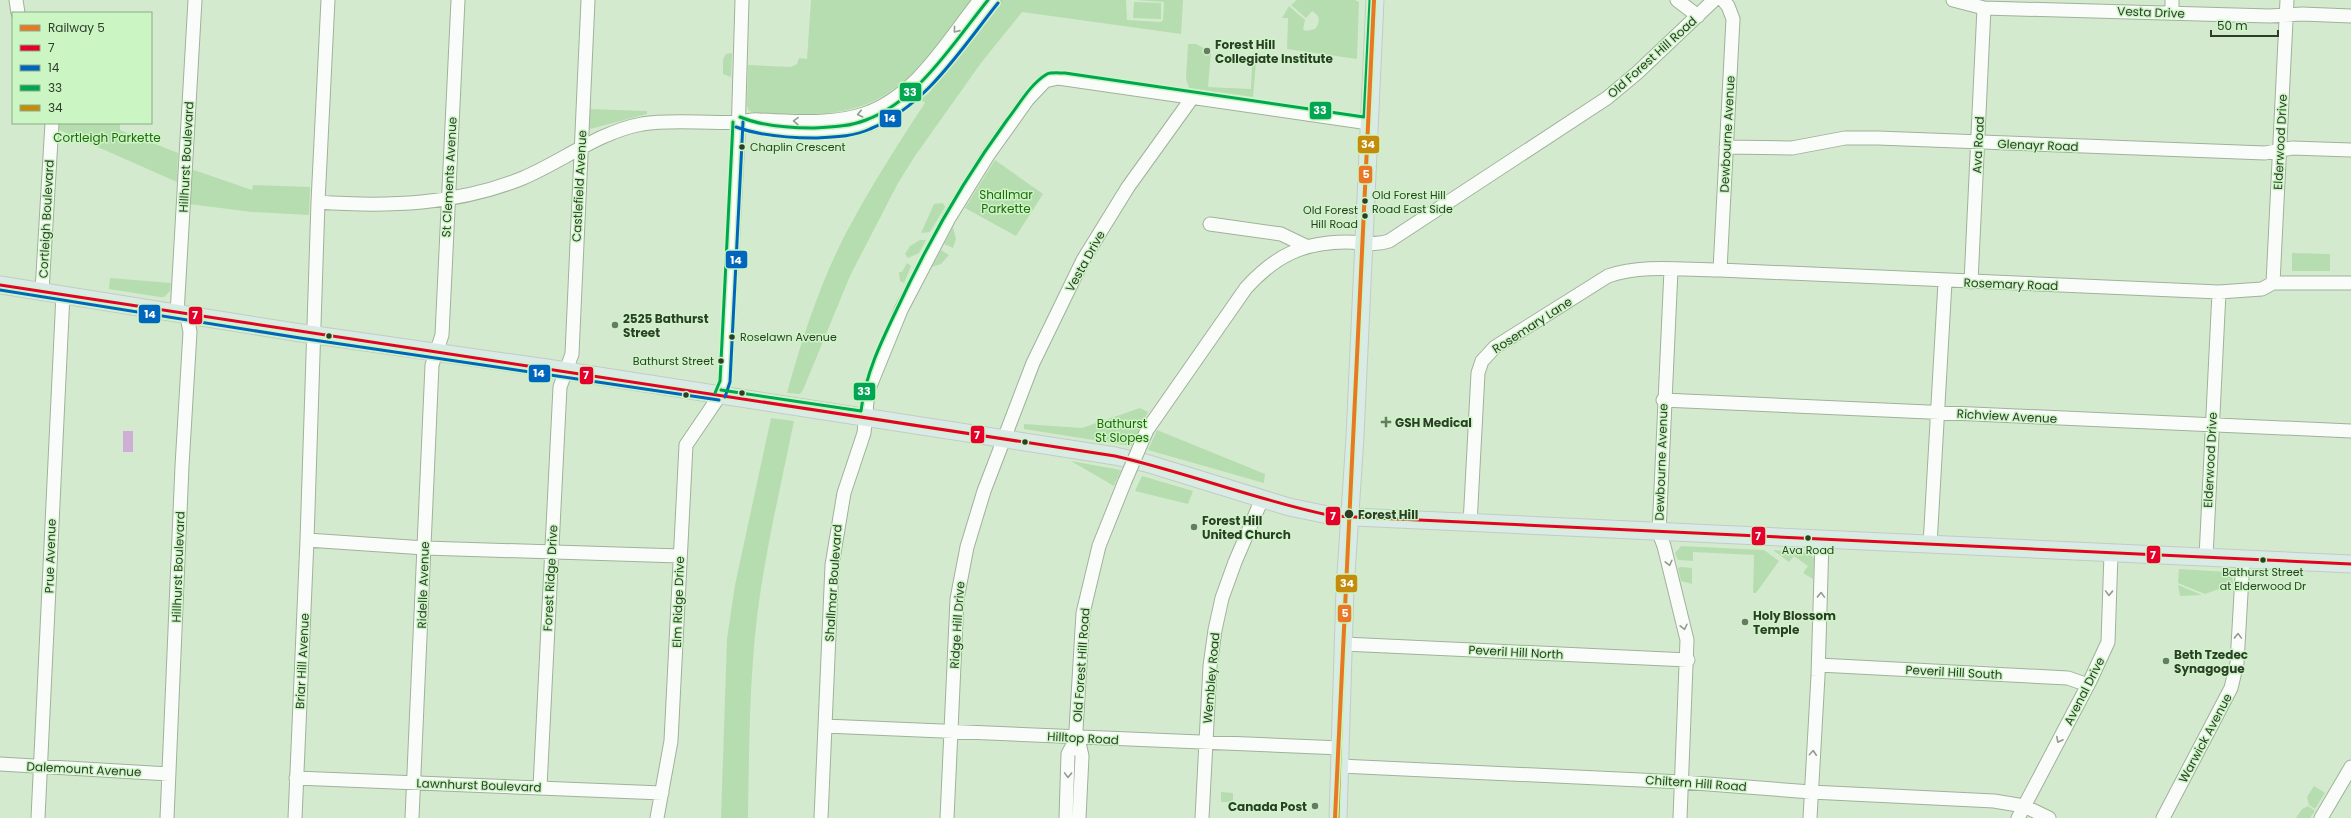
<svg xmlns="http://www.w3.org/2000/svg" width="2351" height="818" font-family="Poppins,sans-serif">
  <rect width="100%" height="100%" fill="#d4eacf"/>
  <path fill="#b6ddaf" d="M811 0H972C918 68 895 117 798 114 783 113 763 116 749 111L747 106 748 65 791 67 797 64 799 58 807 59Z
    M1002 0H1126L1127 20 1161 22 1163 20 1164 2 1136 0H1183L1181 34 1022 12 981 63 915 156 898 183 850 276 803 390 800 394 787 393C802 338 820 283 846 233 870 188 897 145 925 103L920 99 928 94Z
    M1297 0H1355L1359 2 1357 59 1287 49 1288 18H1282L1289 6 1305 20 1303 29 1306 31 1315 29C1321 22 1320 15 1312 11L1306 18 1291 5Z
    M1134 2 1161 3V19L1133 18Z
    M1188 44H1196L1211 52 1208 87 1251 89 1252 62H1256L1253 97 1189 88 1186 79Z
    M732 53 731 77 723 74V59L726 54Z
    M588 109 647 111V114L590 129Z
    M58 123H120V130L178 153 177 182 57 129Z
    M995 160 1043 194 1016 236 965 208Z
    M191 169 252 190 253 185 310 187 309 215 252 212 189 204Z
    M934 204 943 203 945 207 930 232 921 233Z
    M953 227 956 239 953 248 944 244Z
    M920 240H926L919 253 908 258 905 254 910 246Z
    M941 250 949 255 941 264 932 267Z
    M2292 253 2330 254V271H2292Z
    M907 263 911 266 904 283 900 281 899 272H902Z
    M110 278 171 283 170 291 164 297H160L109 289Z
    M1140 408 1148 412 1131 446 1024 429V424L1082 428Z
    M771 418 794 421C778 500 758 580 753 660 749 713 749 765 748 818H721L727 639 735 585Z
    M1157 430 1265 474 1264 483 1148 450Z
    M1071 461 1121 470 1114 486Z
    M1142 476 1193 491 1188 504 1135 491Z
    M1681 546 1764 550 1779 561 1756 593H1753L1754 555 1693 552V561L1678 560 1675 553Z
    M1773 550 1810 553 1814 559 1813 579 1803 573 1808 566 1794 556 1789 562Z
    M1681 567 1692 568V584L1681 581 1678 568Z
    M2179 569 2228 572 2232 576 2233 584 2205 594 2178 583Z
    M2178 585 2202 595 2180 596Z
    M2314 786 2325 793 2315 809 2309 805 2307 797Z
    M1221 792 1233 793V802H1221Z
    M2308 806 2315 811 2310 818H2296L2302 809Z"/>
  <path fill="#ceaed5" d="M123 431H133V452H123Z"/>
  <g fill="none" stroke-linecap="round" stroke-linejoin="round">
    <defs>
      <path id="minor" d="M16 0 18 13
        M1677 0 1698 16
        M1953 0 1984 8 2270 16 2302 14 2351 16
        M2172 13V0
        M740 123C762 131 788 133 811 132 830 132 851 132 868 125 925 99 955 45 994 0
        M1726 147 1792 148 1845 138H1878L2265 153 2292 148 2351 150
        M318 202C387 207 457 205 523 178 563 161 599 132 642 124 674 119 706 124 737 122 745 122 751 119 759 120 793 121 832 125 864 114 917 96 947 41 980 0
        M1210 224 1281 234 1306 246
        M1671 270 1659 533 1664 546 1687 640 1680 818
        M1720 270 1733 19 1728 6 1723 0
        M1971 282 1984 8
        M2273 283 2287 0
        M42 291 52 123
        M177 314 195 0
        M1663 400 2351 431
        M1147 430 1246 288C1275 256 1303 242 1346 242 1362 242 1374 246 1389 241L1607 98 1637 73 1714 0
        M1470 524 1478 373 1482 361 1495 347 1608 276C1643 264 1683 270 1720 270L2219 292 2262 289 2273 283H2351
        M307 540 425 548 680 556
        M1930 545 1945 282
        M2206 557 2219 292
        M1344 644 1688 660
        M1819 665 2068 678 2088 685
        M825 726 1341 748
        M0 764 169 774
        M1340 766 1682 782 1811 792 1994 801 2024 806 2049 818
        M296 778 662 793
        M540 787 560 387 572 354 588 0
        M38 818 63 294
        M167 818 182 466 190 332 187 316
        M295 818 307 540 318 202 328 0
        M412 818 432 365 442 335 458 0
        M657 818 671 741 686 445 720 395 725 382 738 137 742 0
        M821 818 832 565 844 493 864 433 868 391 901 310 949 218 988 155 1028 99 1045 81 1058 78 1369 123
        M947 818 957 599 967 547 984 491 1033 363 1083 260 1128 187 1192 98
        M1066 818 1068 754 1077 737
        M1079 818 1082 756 1076 730 1083 613 1099 546 1125 481
        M1202 818 1210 666 1215 630 1222 598 1235 562 1262 499
        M1810 818 1818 676 1822 540
        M2018 818 2090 681 2108 642 2111 554
        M2163 818 2231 688 2237 663 2243 559
        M2321 818 2351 767"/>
      <path id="major" d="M0 285 301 333 547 368 1115 456 1146 463 1289 507 1333 516 2351 564
        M1338 818 1345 589 1355 437 1375 0"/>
    </defs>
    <use href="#minor" stroke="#a0b19c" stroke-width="15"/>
    <use href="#major" stroke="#c2cdbf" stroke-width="19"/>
    <use href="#minor" stroke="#f9fcf8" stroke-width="13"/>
    <use href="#major" stroke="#d9eae7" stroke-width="17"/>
    <defs>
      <path id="minor-bridge" d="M1125 481 1147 430"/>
    </defs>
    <use href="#minor-bridge" stroke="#a0b19c" stroke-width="15" stroke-linecap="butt"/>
    <use href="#minor-bridge" stroke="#f9fcf8" stroke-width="13"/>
    <defs>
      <path id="bus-1" d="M0 285C371 344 743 398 1115 456 1189 473 1259 501 1333 516L2351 564"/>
      <path id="bus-2" d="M736 127C761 136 788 138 814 138 832 137 853 137 870 129 927 105 961 49 998 3
        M0 290 300 338 719 400
        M725 397 730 382 743 122"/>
      <path id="bus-3" d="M740 117C762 126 788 128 812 128 830 127 848 127 866 120 918 101 954 42 988 0
        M721 390 861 411C865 375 881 342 897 309 928 242 964 179 1007 120 1019 105 1030 84 1047 74 1051 72 1059 73 1065 73L1364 117 1370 0
        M715 393 720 381 733 122"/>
      <path id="bus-4" d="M1338 818C1346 545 1363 273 1375 0"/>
    </defs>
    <use href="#bus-1" stroke="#ccf5c4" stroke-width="6"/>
    <use href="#bus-2" stroke="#ccf5c4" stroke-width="6"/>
    <use href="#bus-3" stroke="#ccf5c4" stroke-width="6"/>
    <use href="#bus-4" stroke="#ccf5c4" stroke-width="6"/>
    <use href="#bus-1" stroke="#e4002b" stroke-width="3"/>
    <use href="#bus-2" stroke="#0065bd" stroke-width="3"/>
    <use href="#bus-3" stroke="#00a651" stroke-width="3"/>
    <use href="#bus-4" stroke="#c48c0a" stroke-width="3"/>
    <defs>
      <path id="rail-1" d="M1335 818 1374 0"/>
    </defs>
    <use href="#rail-1" stroke="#ccf5c4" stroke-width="7"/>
    <use href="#rail-1" stroke="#ea7725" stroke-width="4"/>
  </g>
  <defs><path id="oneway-chevron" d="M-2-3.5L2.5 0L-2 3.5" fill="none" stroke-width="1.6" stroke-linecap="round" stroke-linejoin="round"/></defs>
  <g stroke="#939c91">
    <use href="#oneway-chevron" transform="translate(956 30) rotate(129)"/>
    <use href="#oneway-chevron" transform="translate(860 114) rotate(167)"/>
    <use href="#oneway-chevron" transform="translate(796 121) rotate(-178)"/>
    <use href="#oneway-chevron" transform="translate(1669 563) rotate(76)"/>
    <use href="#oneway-chevron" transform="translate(2109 593) rotate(92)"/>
    <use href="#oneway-chevron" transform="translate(1821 595) rotate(-88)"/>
    <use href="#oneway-chevron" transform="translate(1684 627) rotate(77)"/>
    <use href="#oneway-chevron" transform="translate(2238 636) rotate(-88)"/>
    <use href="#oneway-chevron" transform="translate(2059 740) rotate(117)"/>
    <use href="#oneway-chevron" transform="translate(1813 753) rotate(-86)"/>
    <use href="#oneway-chevron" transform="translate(1068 775) rotate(92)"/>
  </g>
  <g fill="#677a64" stroke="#ccf5c4" stroke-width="1.5">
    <circle cx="1207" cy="51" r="4"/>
    <circle cx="615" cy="325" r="4"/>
    <path d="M1384 416h4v4h4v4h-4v4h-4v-4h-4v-4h4z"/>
    <circle cx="1194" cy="527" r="4"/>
    <circle cx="1745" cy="622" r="4"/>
    <circle cx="2166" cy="661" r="4"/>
    <circle cx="1315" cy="806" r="4"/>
  </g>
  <g fill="#2d3d2a" stroke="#ccf5c4" stroke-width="1.5">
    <circle cx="742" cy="147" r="3.5"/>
    <circle cx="1365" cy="201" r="3.5"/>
    <circle cx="1365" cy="216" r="3.5"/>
    <circle cx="329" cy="336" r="3.5"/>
    <circle cx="732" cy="337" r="3.5"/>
    <circle cx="721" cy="361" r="3.5"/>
    <circle cx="742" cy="393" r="3.5"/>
    <circle cx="686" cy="395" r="3.5"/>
    <circle cx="1025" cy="442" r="3.5"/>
    <circle cx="1349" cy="514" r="5"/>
    <circle cx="1808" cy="538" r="3.5"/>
    <circle cx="2263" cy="560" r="3.5"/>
  </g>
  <g text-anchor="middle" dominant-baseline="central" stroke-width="3" stroke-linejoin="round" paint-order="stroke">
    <g font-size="11" fill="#2d3d2a" stroke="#ccf5c4" text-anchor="start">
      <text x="750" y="147">Chaplin Crescent</text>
      <text x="1372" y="195">Old Forest Hill<tspan x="1372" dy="14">Road East Side</tspan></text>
      <text x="1358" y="210" text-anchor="end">Old Forest<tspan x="1358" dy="14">Hill Road</tspan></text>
      <text x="740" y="337">Roselawn Avenue</text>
      <text x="714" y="361" text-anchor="end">Bathurst Street</text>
      <text x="1808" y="550" text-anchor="middle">Ava Road</text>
      <text x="2263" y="572" text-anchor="middle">Bathurst Street<tspan x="2263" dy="14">at Elderwood Dr</tspan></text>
    </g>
    <g font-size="12" fill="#2d3d2a" stroke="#ccf5c4">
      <text transform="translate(2151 12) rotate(2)">Vesta Drive</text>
      <text transform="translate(1652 57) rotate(-42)">Old Forest Hill Road</text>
      <text transform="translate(1727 134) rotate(-87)">Dewbourne Avenue</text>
      <text transform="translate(2280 142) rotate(-87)">Elderwood Drive</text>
      <text transform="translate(1978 145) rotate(-87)">Ava Road</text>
      <text transform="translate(2038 145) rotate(2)">Glenayr Road</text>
      <text transform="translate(186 157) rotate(-87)">Hillhurst Boulevard</text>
      <text transform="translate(449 177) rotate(-87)">St Clements Avenue</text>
      <text transform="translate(579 186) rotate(-87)">Castlefield Avenue</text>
      <text transform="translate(46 219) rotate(-87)">Cortleigh Boulevard</text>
      <text transform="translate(1085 261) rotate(-61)">Vesta Drive</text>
      <text transform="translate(2011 284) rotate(2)">Rosemary Road</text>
      <text transform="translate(1532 325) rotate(-33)">Rosemary Lane</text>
      <text transform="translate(2007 416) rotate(3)">Richview Avenue</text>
      <text transform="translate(2210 460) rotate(-87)">Elderwood Drive</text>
      <text transform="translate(1661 462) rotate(-88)">Dewbourne Avenue</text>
      <text transform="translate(50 556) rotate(-88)">Prue Avenue</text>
      <text transform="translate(178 567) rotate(-88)">Hillhurst Boulevard</text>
      <text transform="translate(550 578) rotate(-87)">Forest Ridge Drive</text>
      <text transform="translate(833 583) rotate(-86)">Shallmar Boulevard</text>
      <text transform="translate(423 585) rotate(-88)">Ridelle Avenue</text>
      <text transform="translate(678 602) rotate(-88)">Elm Ridge Drive</text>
      <text transform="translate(957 625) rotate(-86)">Ridge Hill Drive</text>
      <text transform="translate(1516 652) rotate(3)">Peveril Hill North</text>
      <text transform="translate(302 661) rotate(-87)">Briar Hill Avenue</text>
      <text transform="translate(1081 665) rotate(-86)">Old Forest Hill Road</text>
      <text transform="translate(1954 672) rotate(3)">Peveril Hill South</text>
      <text transform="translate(1211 678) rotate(-85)">Wembley Road</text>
      <text transform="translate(2084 691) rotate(-63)">Avenal Drive</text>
      <text transform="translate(1083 738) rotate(3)">Hilltop Road</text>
      <text transform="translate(2205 738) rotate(-62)">Warwick Avenue</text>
      <text transform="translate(84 769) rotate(3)">Dalemount Avenue</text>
      <text transform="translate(1696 783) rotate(4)">Chiltern Hill Road</text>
      <text transform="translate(479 785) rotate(2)">Lawnhurst Boulevard</text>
    </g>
    <g font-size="12" font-weight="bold" fill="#2d3d2a" stroke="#ccf5c4" text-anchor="start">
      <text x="1215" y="44">Forest Hill<tspan x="1215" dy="14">Collegiate Institute</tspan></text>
      <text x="623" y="318">2525 Bathurst<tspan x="623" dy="14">Street</tspan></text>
      <text x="1395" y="422">GSH Medical</text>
      <text x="1202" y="520">Forest Hill<tspan x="1202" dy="14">United Church</tspan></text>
      <text x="1753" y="615">Holy Blossom<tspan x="1753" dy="14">Temple</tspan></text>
      <text x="2174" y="654">Beth Tzedec<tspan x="2174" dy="14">Synagogue</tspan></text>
      <text x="1307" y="806" text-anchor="end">Canada Post</text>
    </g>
    <g font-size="12" fill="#21690e" stroke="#ccf5c4">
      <text x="107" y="137">Cortleigh Parkette</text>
      <text x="1006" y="194">Shallmar<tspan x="1006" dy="14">Parkette</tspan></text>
      <text x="1122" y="423">Bathurst<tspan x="1122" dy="14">St Slopes</tspan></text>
    </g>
    <g font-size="12" font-weight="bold" fill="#2d3d2a" stroke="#ccf5c4" text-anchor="start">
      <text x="1358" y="514">Forest Hill</text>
    </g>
  </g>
  <g stroke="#ccf5c4" stroke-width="1.5">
    <rect x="899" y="82" width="23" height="20" rx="4" fill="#00a651"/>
    <rect x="1309" y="101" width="23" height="19" rx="4" fill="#00a651"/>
    <rect x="879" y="109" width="23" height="19" rx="4" fill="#0065bd"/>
    <rect x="1357" y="135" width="23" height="19" rx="4" fill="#c48c0a"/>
    <rect x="1358" y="165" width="15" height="19" rx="4" fill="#ea7725"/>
    <rect x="725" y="250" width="23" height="19" rx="4" fill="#0065bd"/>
    <rect x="138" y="304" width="23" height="20" rx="4" fill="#0065bd"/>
    <rect x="188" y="306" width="15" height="19" rx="4" fill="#e4002b"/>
    <rect x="528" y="364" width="23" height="19" rx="4" fill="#0065bd"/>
    <rect x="579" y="366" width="15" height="19" rx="4" fill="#e4002b"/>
    <rect x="853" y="382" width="23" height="19" rx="4" fill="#00a651"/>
    <rect x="970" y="425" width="15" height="19" rx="4" fill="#e4002b"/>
    <rect x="1325" y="506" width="16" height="20" rx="4" fill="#e4002b"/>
    <rect x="1751" y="526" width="15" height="20" rx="4" fill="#e4002b"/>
    <rect x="2146" y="545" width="15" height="19" rx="4" fill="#e4002b"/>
    <rect x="1335" y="574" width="23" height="19" rx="4" fill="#c48c0a"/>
    <rect x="1337" y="604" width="15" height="19" rx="4" fill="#ea7725"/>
  </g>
  <g font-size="11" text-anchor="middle" font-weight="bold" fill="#fff">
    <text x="910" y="96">33</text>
    <text x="1320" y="114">33</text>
    <text x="890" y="122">14</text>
    <text x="1368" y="148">34</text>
    <text x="1366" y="178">5</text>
    <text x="736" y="264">14</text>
    <text x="150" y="318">14</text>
    <text x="195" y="319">7</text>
    <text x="539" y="377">14</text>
    <text x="586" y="379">7</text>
    <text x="864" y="395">33</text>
    <text x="977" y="439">7</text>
    <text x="1333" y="520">7</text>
    <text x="1758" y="540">7</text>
    <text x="2153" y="559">7</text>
    <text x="1347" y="587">34</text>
    <text x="1345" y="617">5</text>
  </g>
  <rect x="12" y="12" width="140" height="112" fill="#ccf5c4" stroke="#8cab86"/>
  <rect x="20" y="25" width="20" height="6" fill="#ea7725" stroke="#8cab86"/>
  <text x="48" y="32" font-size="12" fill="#2d3d2a">Railway 5</text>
  <rect x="20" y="45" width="20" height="6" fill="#e4002b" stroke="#8cab86"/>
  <text x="48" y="52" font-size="12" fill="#2d3d2a">7</text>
  <rect x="20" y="65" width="20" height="6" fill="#0065bd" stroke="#8cab86"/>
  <text x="48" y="72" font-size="12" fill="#2d3d2a">14</text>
  <rect x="20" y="85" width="20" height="6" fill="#00a651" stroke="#8cab86"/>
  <text x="48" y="92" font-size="12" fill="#2d3d2a">33</text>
  <rect x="20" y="105" width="20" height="6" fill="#c48c0a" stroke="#8cab86"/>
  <text x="48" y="112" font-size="12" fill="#2d3d2a">34</text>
  <path d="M2211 30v6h67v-6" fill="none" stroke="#2d3d2a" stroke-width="2"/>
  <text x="2217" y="30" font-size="12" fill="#2d3d2a" stroke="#ccf5c4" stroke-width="3" paint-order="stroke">50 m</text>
</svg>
